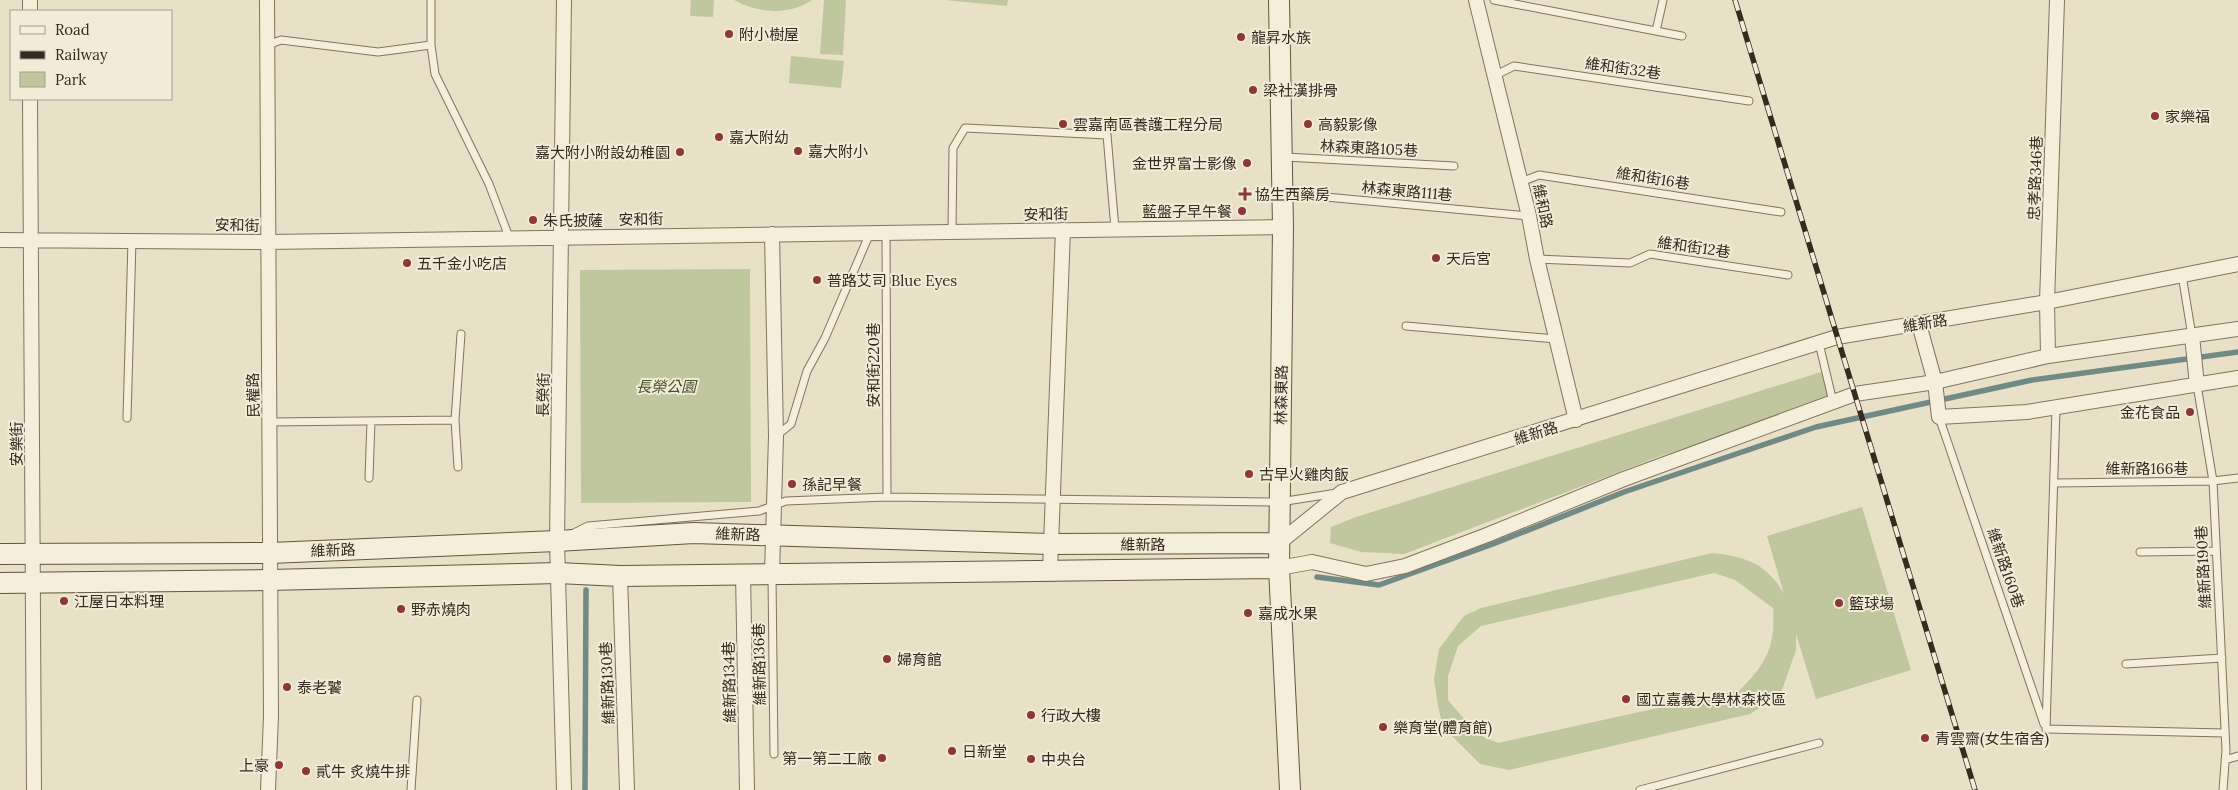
<svg xmlns="http://www.w3.org/2000/svg" width="2238" height="790" font-family="Lora,'Noto Sans TC',serif">
  <rect width="100%" height="100%" fill="#e9e0c8"/>
  <path fill="#c0c69d" fill-rule="evenodd" d="M691 0H714L713 17 690 16Z
    M734 0H812C789 16 757 13 734 0Z
    M824 0H846L843 55 820 54Z
    M945 0H1008L1007 6Z
    M791 56 844 61 841 88 789 83Z
    M750 269 751 502 581 503 580 270Z
    M1821 372 1833 401 1658 457 1404 554 1361 552 1330 543 1331 527 1356 517Z
    M1862 507 1911 670 1816 699 1796 634V650L1782 690 1768 703 1750 714 1509 770 1480 764 1443 727 1438 706 1434 679 1439 649 1464 616 1481 608 1712 553C1744 556 1768 564 1784 594L1767 536ZM1714 573 1735 580 1773 608C1776 646 1766 664 1740 690L1498 743 1477 734 1448 700V676L1458 646 1481 626Z"/>
  <g fill="none" stroke-linecap="round" stroke-linejoin="round">
    <path stroke="#708b85" stroke-width="5.5" d="M1317 577 1379 585 1493 544 1624 492 1816 427 2032 380 2238 352
      M585 790 586 590"/>
    <defs>
      <path id="lane" d="M431 0V45L435 74 489 184 509 237
        M1494 0 1682 36
        M1656 31 1663 0
        M268 45 281 40 378 52 431 45
        M1494 76 1514 66 1749 101
        M1285 157 1454 166
        M1521 182 1539 175 1781 212
        M1283 193 1529 216
        M952 231 953 148 965 128 1107 135 1115 229
        M886 232 887 497
        M1537 259 1630 263 1650 254 1788 275
        M2182 275 2192 336
        M1406 326 1556 339
        M1819 343 1833 402
        M2197 385 2213 481 2226 750 2223 790
        M2056 408 2046 729 2225 733
        M1939 417 2044 724
        M127 418 132 241
        M270 422 455 420
        M776 436 791 424 807 371 825 338 870 233
        M458 467 455 420 461 334
        M369 478 371 421
        M2055 483 2213 481 2238 478
        M572 534 588 526 759 511 786 501 887 497 1280 502 1337 493
        M2140 552 2216 551
        M772 577 774 754
        M2126 664 2222 658
        M2225 760 2238 756
        M411 790 417 700
        M1640 790 1819 743"/>
      <path id="street" d="M30 0V11
        M267 0 271 716 268 790
        M1476 0 1529 216 1537 259 1576 420
        M30 99 34 790
        M0 240 268 242 1283 227
        M1919 324 1935 382 1939 417 2027 412 2238 378
        M2192 336 2197 385
        M2048 356 2047 302 2057 0
        M1279 543 1342 492 1837 337 2047 302 2238 264
        M1279 568 1312 562 1366 574 1405 566 1487 535 1624 479 1855 394 1935 382 2048 356 2238 329
        M1050 571 1063 230
        M743 574 747 790
        M772 574 776 436 772 234
        M620 576 627 790
        M564 790 557 541 564 0"/>
      <path id="secondary" d="M1279 0 1283 227 1279 568 1290 790
        M0 554 270 553 557 541 694 533 1051 544 1279 543
        M0 583 269 580 558 573 620 576 1279 568"/>
    </defs>
    <use href="#lane" stroke="#83735f" stroke-width="9"/>
    <use href="#street" stroke="#83735f" stroke-width="16"/>
    <use href="#secondary" stroke="#655542" stroke-width="22"/>
    <use href="#lane" stroke="#f5eedb" stroke-width="7"/>
    <use href="#street" stroke="#f5eedb" stroke-width="14"/>
    <use href="#secondary" stroke="#f5eedb" stroke-width="20"/>
    <defs>
      <path id="rail" d="M1735 0 1975 790"/>
    </defs>
    <use href="#rail" stroke="#352b21" stroke-width="5.5"/>
    <use href="#rail" stroke="#f2ebd7" stroke-width="4" stroke-dasharray="11" stroke-linecap="butt"/>
  </g>
  <g fill="#8b3836" stroke="#f2ebd7" stroke-width="2">
    <circle cx="729" cy="34" r="5"/>
    <circle cx="1241" cy="37" r="5"/>
    <circle cx="1253" cy="90" r="5"/>
    <circle cx="2155" cy="116" r="5"/>
    <circle cx="1063" cy="124" r="5"/>
    <circle cx="1308" cy="124" r="5"/>
    <circle cx="719" cy="137" r="5"/>
    <circle cx="798" cy="151" r="5"/>
    <circle cx="680" cy="152" r="5"/>
    <circle cx="1247" cy="163" r="5"/>
    <path d="M1242.5 186.5h5v5h5v5h-5v5h-5v-5h-5v-5h5z"/>
    <circle cx="1242" cy="211" r="5"/>
    <circle cx="533" cy="220" r="5"/>
    <circle cx="1436" cy="258" r="5"/>
    <circle cx="407" cy="263" r="5"/>
    <circle cx="817" cy="280" r="5"/>
    <circle cx="2190" cy="412" r="5"/>
    <circle cx="1249" cy="474" r="5"/>
    <circle cx="792" cy="484" r="5"/>
    <circle cx="64" cy="601" r="5"/>
    <circle cx="1839" cy="603" r="5"/>
    <circle cx="401" cy="609" r="5"/>
    <circle cx="1248" cy="613" r="5"/>
    <circle cx="887" cy="659" r="5"/>
    <circle cx="287" cy="687" r="5"/>
    <circle cx="1626" cy="699" r="5"/>
    <circle cx="1031" cy="715" r="5"/>
    <circle cx="1383" cy="727" r="5"/>
    <circle cx="1925" cy="738" r="5"/>
    <circle cx="952" cy="751" r="5"/>
    <circle cx="882" cy="758" r="5"/>
    <circle cx="1031" cy="759" r="5"/>
    <circle cx="279" cy="765" r="5"/>
    <circle cx="306" cy="771" r="5"/>
  </g>
  <g text-anchor="middle" dominant-baseline="central" stroke-width="4" stroke-linejoin="round" paint-order="stroke">
    <g font-size="15" fill="#352b21" stroke="#f2ebd7" text-anchor="start">
      <text x="739" y="34">附小樹屋</text>
      <text x="1251" y="37">龍昇水族</text>
      <text x="1263" y="90">梁社漢排骨</text>
      <text x="2165" y="116">家樂福</text>
      <text x="1073" y="124">雲嘉南區養護工程分局</text>
      <text x="1318" y="124">高毅影像</text>
      <text x="729" y="137">嘉大附幼</text>
      <text x="808" y="151">嘉大附小</text>
      <text x="670" y="152" text-anchor="end">嘉大附小附設幼稚園</text>
      <text x="1237" y="163" text-anchor="end">金世界富士影像</text>
      <text x="1255" y="194">協生西藥房</text>
      <text x="1232" y="211" text-anchor="end">藍盤子早午餐</text>
      <text x="543" y="220">朱氏披薩</text>
      <text x="1446" y="258">天后宮</text>
      <text x="417" y="263">五千金小吃店</text>
      <text x="827" y="280">普路艾司 Blue Eyes</text>
      <text x="2180" y="412" text-anchor="end">金花食品</text>
      <text x="1259" y="474">古早火雞肉飯</text>
      <text x="802" y="484">孫記早餐</text>
      <text x="74" y="601">江屋日本料理</text>
      <text x="1849" y="603">籃球場</text>
      <text x="411" y="609">野赤燒肉</text>
      <text x="1258" y="613">嘉成水果</text>
      <text x="897" y="659">婦育館</text>
      <text x="297" y="687">泰老饕</text>
      <text x="1636" y="699">國立嘉義大學林森校區</text>
      <text x="1041" y="715">行政大樓</text>
      <text x="1393" y="727">樂育堂(體育館)</text>
      <text x="1935" y="738">青雲齋(女生宿舍)</text>
      <text x="962" y="751">日新堂</text>
      <text x="872" y="758" text-anchor="end">第一第二工廠</text>
      <text x="1041" y="759">中央台</text>
      <text x="269" y="765" text-anchor="end">上豪</text>
      <text x="316" y="771">貳牛 炙燒牛排</text>
    </g>
    <g font-size="15" fill="#352b21" stroke="#f2ebd7">
      <text transform="translate(1623 68) rotate(8)">維和街32巷</text>
      <text transform="translate(1369 148) rotate(3)">林森東路105巷</text>
      <text transform="translate(1653 178) rotate(9)">維和街16巷</text>
      <text transform="translate(2035 178) rotate(-88)">忠孝路346巷</text>
      <text transform="translate(1407 191) rotate(5)">林森東路111巷</text>
      <text transform="translate(1543 206) rotate(78)">維和路</text>
      <text transform="translate(1046 214) rotate(-1)">安和街</text>
      <text transform="translate(641 219) rotate(-1)">安和街</text>
      <text transform="translate(237 225) rotate(1)">安和街</text>
      <text transform="translate(1694 247) rotate(8)">維和街12巷</text>
      <text transform="translate(1925 323) rotate(-9)">維新路</text>
      <text transform="translate(873 365) rotate(-90)">安和街220巷</text>
      <text transform="translate(253 395) rotate(-91)">民權路</text>
      <text transform="translate(543 395) rotate(-89)">長榮街</text>
      <text transform="translate(1281 395) rotate(-89)">林森東路</text>
      <text transform="translate(1536 433) rotate(-17)">維新路</text>
      <text transform="translate(16 444) rotate(-90)">安樂街</text>
      <text x="2147" y="468">維新路166巷</text>
      <text transform="translate(738 534) rotate(2)">維新路</text>
      <text x="1143" y="544">維新路</text>
      <text transform="translate(333 550) rotate(-2)">維新路</text>
      <text transform="translate(2203 567) rotate(-93)">維新路190巷</text>
      <text transform="translate(2006 568) rotate(71)">維新路160巷</text>
      <text transform="translate(759 664) rotate(-91)">維新路136巷</text>
      <text transform="translate(729 682) rotate(-91)">維新路134巷</text>
      <text transform="translate(607 683) rotate(-92)">維新路130巷</text>
    </g>
    <g font-size="15" font-style="italic" fill="#454f2a" stroke="#f2ebd7">
      <text x="666" y="386">長榮公園</text>
    </g>
  </g>
  <rect x="10" y="10" width="162" height="90" fill="#f2ebd7" stroke="#a69e8e"/>
  <rect x="20" y="26" width="25" height="8" fill="#f5eedb" stroke="#a69e8e"/>
  <text x="55" y="35" font-size="15" fill="#352b21">Road</text>
  <rect x="20" y="51" width="25" height="8" fill="#352b21" stroke="#a69e8e"/>
  <text x="55" y="60" font-size="15" fill="#352b21">Railway</text>
  <rect x="20" y="72" width="25" height="15" fill="#c0c69d" stroke="#a69e8e"/>
  <text x="55" y="85" font-size="15" fill="#352b21">Park</text>
</svg>
